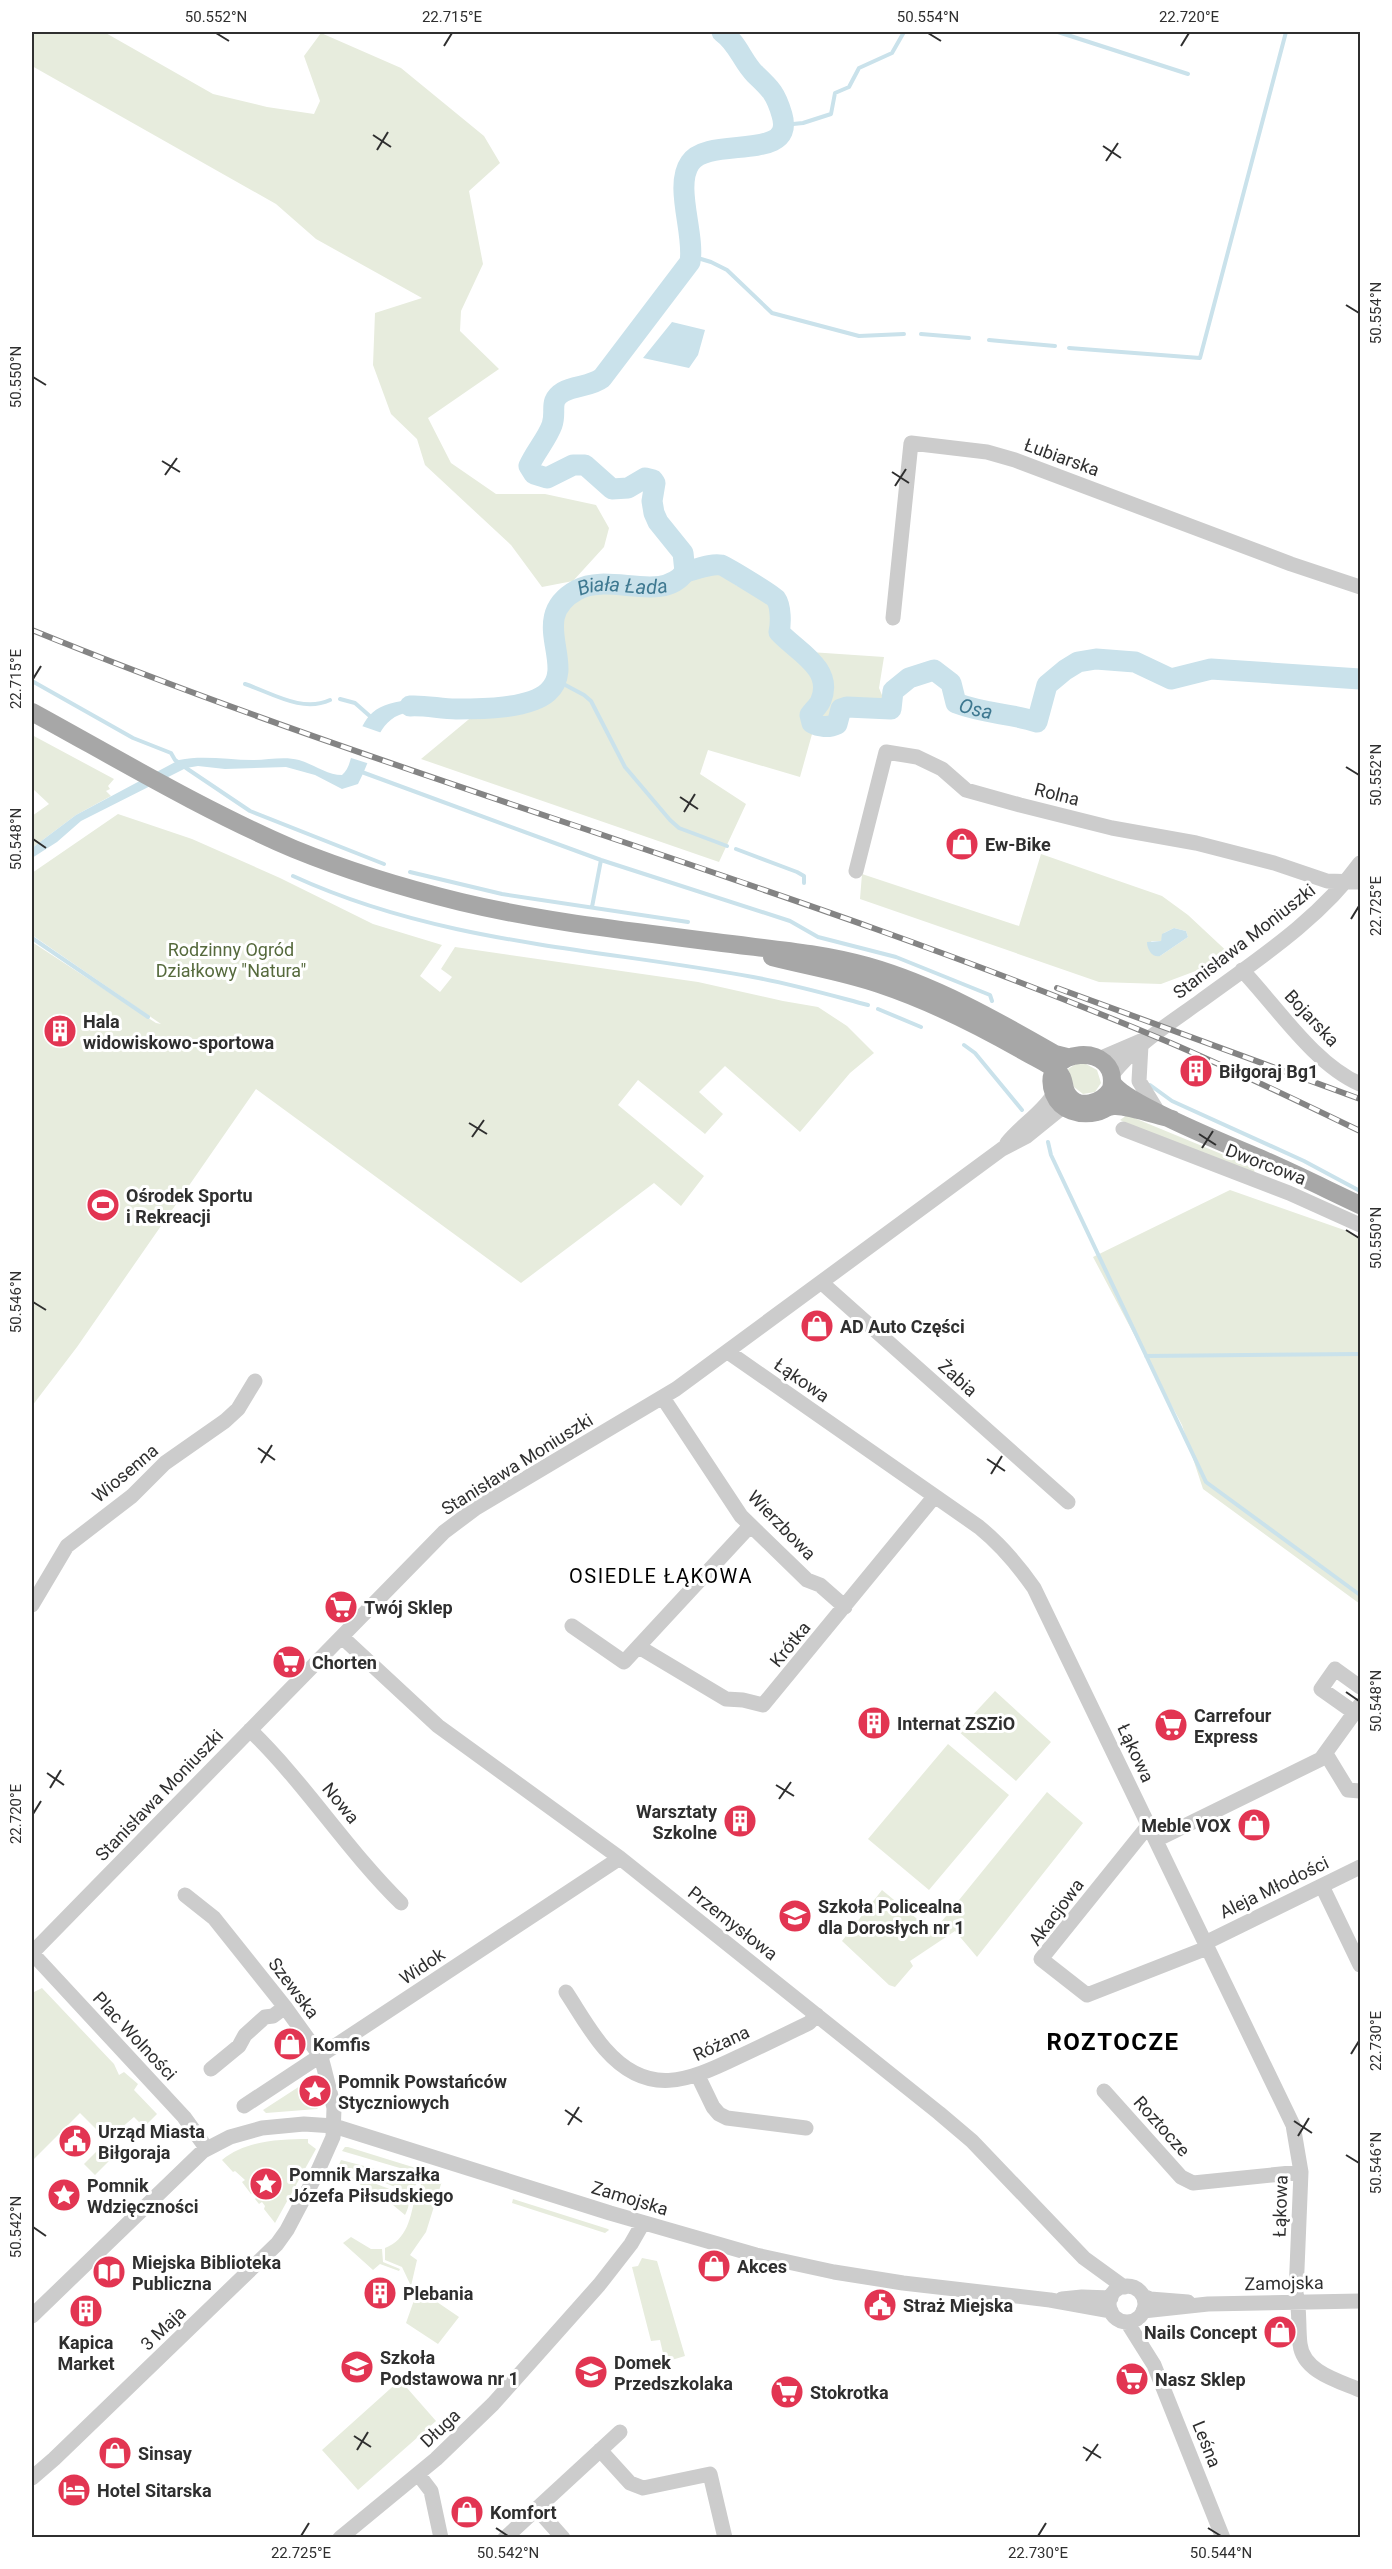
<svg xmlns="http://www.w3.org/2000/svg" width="1392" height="2569" font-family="Roboto,sans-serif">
  <rect width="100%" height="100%" fill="#fff"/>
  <path fill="#e7ecdd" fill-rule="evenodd" d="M32 32H104L213 94 267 107 314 114 320 101 304 56 321 33 401 68 484 136 500 163 469 191 483 264 461 311 460 331 499 369 428 418 451 463 496 494H545L596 505 609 528 604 547 573 581 542 587 511 545 425 465 417 439 391 414 373 365 375 313 422 298 316 239 276 204 32 66Z
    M722 568 735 574 733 583 737 586 746 583C774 596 773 597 778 627L774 631C795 648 846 685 808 712L809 723 814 727 800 777 708 750 700 774 746 804 719 862 421 759 474 715 524 710 561 689 564 680V658L559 624 571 600 587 593 672 592 686 585 696 573Z
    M810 652 884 657 879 688 887 707 840 706 836 717 830 723 819 724 812 714C836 691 825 675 810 652Z
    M32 735 114 779 108 786 110 789 106 791 111 796 76 815 32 848V816L49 804 32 788Z
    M118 814 192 839 280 878 373 924 442 945 420 976 440 992 452 977 441 969 455 947 698 982 783 1001 818 1007 847 1026 874 1053 850 1073 800 1132 725 1066 699 1092 723 1114 705 1134 638 1080 618 1105 704 1176 681 1206 654 1183 521 1283 256 1089 77 1347 32 1406V942L156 1023 161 1024 32 935V873Z
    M1041 854 1162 896 1188 915 1233 957 1161 984 1099 982 860 899 862 874 1019 926ZM1174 928 1186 931 1188 937 1160 956 1151 941H1161L1164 933Z
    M1076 1064H1086L1097 1070 1101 1083 1095 1092 1083 1094 1074 1087 1068 1069Z
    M1127 1115 1253 1167 1255 1173 1147 1133 1120 1120Z
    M1230 1190 1347 1231 1360 1238V1604L1203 1489 1182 1425 1093 1257Z
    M995 1691 1051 1742 1016 1781 958 1731Z
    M948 1744 1009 1795 929 1890 868 1839Z
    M1047 1792 1083 1823 977 1957 955 1931 910 1961 913 1966 895 1987 889 1985 842 1941 882 1890 933 1932Z
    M42 1988 114 2064 119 2075 124 2072 138 2084 134 2090 157 2114 144 2127 134 2117 107 2140 80 2113 32 2161V1993Z
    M317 2075 324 2101 317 2109 266 2113 263 2110Z
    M308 2139V2143L316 2149 275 2223 264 2209 265 2206 262 2202 259 2204 255 2199 257 2197 254 2192 251 2194 242 2182 245 2180 235 2171 233 2172 222 2160C245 2141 279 2139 308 2139Z
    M101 2147 112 2158 95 2175 84 2164Z
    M345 2147H348L419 2169 417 2173 342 2151Z
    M341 2160 418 2180 416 2185 405 2191 360 2173 350 2171 344 2176 335 2174Z
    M354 2177C365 2180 402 2191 408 2201 410 2204 407 2211 405 2215L387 2200 385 2202 351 2178Z
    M424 2179 442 2181 426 2232 410 2255 417 2260 411 2286 402 2267 385 2260V2248C407 2240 411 2217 415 2196 417 2190 421 2185 424 2179Z
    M513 2199 608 2229 609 2230 605 2233 512 2203Z
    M351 2237 371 2249H382L383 2262 400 2269 399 2271 380 2264 373 2270 343 2243Z
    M642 2258 657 2261 685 2356 665 2362 660 2340 651 2341 632 2267 638 2266Z
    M418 2289 459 2317 438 2344 406 2323Z
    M400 2380 436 2421 358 2490 322 2450Z"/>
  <path fill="#cae2eb" d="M672 322 705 330 698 355 689 368 643 358Z
    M409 700 438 703V712C374 705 381 740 358 784L342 789 315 775 286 767 225 769 198 766 186 768 81 821 57 842 32 858V848L76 815 179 760C203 755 228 760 253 760 268 760 284 756 299 760 313 764 327 775 342 775 348 770 350 762 352 754 364 718 368 705 409 700Z
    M1174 928 1186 931 1188 937 1160 956C1152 958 1147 949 1147 942L1161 941 1162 934Z"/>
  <path fill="#fff" d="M359 725 382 733 370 764 348 757Z"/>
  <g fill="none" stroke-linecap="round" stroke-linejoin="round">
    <path stroke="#cae2eb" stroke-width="4" d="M1058 32 1188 74
      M783 125 803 123 831 114 835 93 849 87 859 68 892 53 904 32
      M691 256 711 262 727 270 772 313 859 336 904 334
      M921 334 969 338
      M989 340 1055 346
      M1069 348 1200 358 1286 32
      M556 680 584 695 591 701 625 767 670 820 679 828 727 846
      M32 681 133 738 171 753 175 760 189 770 250 811 384 864
      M245 684C272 693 302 713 330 700
      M340 699 355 703 372 718
      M359 771 601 860 790 921 818 937 896 957 990 995 992 1001
      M736 849 797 872 804 876V883
      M410 872 502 894 688 922
      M293 876C441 944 596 948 753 977 792 984 830 995 868 1005
      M592 907 601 860
      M32 938 148 1017
      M878 1009 921 1027
      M964 1045 975 1053 1022 1110
      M1150 1085 1172 1101 1304 1161 1360 1191
      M1048 1142 1051 1155 1206 1482 1360 1595
      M1146 1356 1360 1354"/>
    <g stroke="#cae2eb" stroke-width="21">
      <path id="s1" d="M685 572C696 570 710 563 721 565 725 566 774 596 776 599 781 606 781 624 779 632 796 651 834 668 821 700 819 706 813 710 810 715L812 723C819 727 829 728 837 724L841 709 847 707 891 709 893 691 909 678 934 670 951 683 956 703C985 714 1010 713 1037 722L1047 685 1065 670 1078 662 1096 659 1135 662 1171 679 1211 669 1360 679"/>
      <path id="s2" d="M410 706C425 705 441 709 456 709 481 709 529 709 548 692 578 665 526 618 577 590 609 572 662 604 685 572L683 553 658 522 654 513 652 501 655 483 653 480 645 478 628 488 612 489 585 465H573L547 478 534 474 529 466C535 452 547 439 552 425 557 411 548 401 563 392 575 385 590 387 602 378L690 262C695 234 674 186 690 163 708 135 796 163 782 115 776 94 771 89 755 74 742 61 738 43 722 32"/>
    </g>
    <path stroke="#ccc" stroke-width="15" d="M893 618 911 443 987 452 1015 460 1291 564 1360 587
      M856 871 886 752 917 757 942 769 966 790 1020 805 1112 828 1196 843 1274 863 1327 881 1360 882
      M1242 970C1277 1007 1314 1064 1360 1084
      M1141 1045 1139 1081 1158 1112
      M1099 1059 1141 1041
      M1111 1076C1134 1046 1167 1025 1198 1003 1255 961 1318 921 1360 863
      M1123 1129 1289 1193 1360 1225
      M1007 1143C1020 1126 1045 1111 1054 1093
      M822 1283 1068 1502
      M728 1352 979 1527C1001 1545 1018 1565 1034 1588L1293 2125 1301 2172 1296 2293C1300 2310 1298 2327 1300 2344 1303 2372 1339 2381 1360 2390
      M663 1398 741 1516 807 1580 820 1585 845 1607
      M32 1605 67 1546 132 1496 165 1463 225 1421 238 1409 255 1381
      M572 1626 624 1662 750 1526
      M342 1637 438 1726 620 1858 939 2113 972 2141 1084 2258 1124 2287
      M639 1647 726 1699 743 1700 763 1705 934 1497
      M1355 1713 1321 1689 1335 1669 1360 1687
      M250 1730C305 1783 346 1849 401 1903
      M1326 1754 1348 1790 1360 1791
      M1149 1828 1144 1831 1041 1959 1087 1995 1207 1948
      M1156 1840 1321 1759 1360 1705
      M1322 1886 1360 1965
      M1205 1943 1360 1867
      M32 1953 444 1532 476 1508 676 1389 1002 1149 1027 1136 1069 1102 1073 1101
      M32 1953 184 2117 207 2149
      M566 1992C578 2010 590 2032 605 2049 648 2098 688 2081 738 2057 762 2046 786 2034 809 2023L817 2015
      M211 2069 239 2046 245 2035 265 2017 273 2016 285 2007
      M698 2076 713 2107 719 2114 727 2118 806 2128
      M1104 2091 1181 2177 1193 2183 1301 2172
      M244 2106 620 1858
      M1109 2304a18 18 0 1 1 36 0a18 18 0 1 1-36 0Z
      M1143 2296 1150 2299 1188 2302
      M1062 2299 1082 2297 1111 2298
      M1143 2311 1208 2304 1360 2301
      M32 2316 203 2151 230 2137 262 2128 304 2124 334 2126 610 2213 756 2255 834 2272 903 2283 1050 2300 1111 2311
      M1127 2322 1154 2365 1223 2538
      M600 2450 630 2483 643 2488 710 2474 725 2538
      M418 2474 431 2491 441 2538
      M32 2478 54 2459 277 2244 287 2230 316 2175 333 2137 334 2108 324 2068 321 2057 285 2007 214 1918 185 1895
      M537 2509 563 2538
      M340 2538 436 2459 493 2404 599 2285 631 2244 643 2223
      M505 2538 620 2432"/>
    <path stroke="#a7a7a7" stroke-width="18" d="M32 712C118 759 203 810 294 849 348 871 404 888 461 902 544 922 631 931 715 942 767 949 817 952 867 966 934 985 994 1019 1055 1054L1067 1057
      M772 957C807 966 844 972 879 984 930 1001 978 1025 1025 1052 1035 1058 1052 1065 1060 1074 1065 1079 1063 1089 1068 1095 1079 1111 1102 1103 1111 1089 1122 1040 1036 1046 1054 1094 1061 1111 1080 1116 1097 1112 1102 1111 1108 1106 1114 1106 1127 1105 1158 1116 1172 1119
      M1112 1082C1123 1103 1236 1148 1264 1160 1296 1174 1328 1190 1360 1205"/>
    <defs>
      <path id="rail" d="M32 630C404 782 796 885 1166 1041 1232 1069 1296 1100 1360 1131
        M1057 988 1360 1099"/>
    </defs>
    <use href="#rail" stroke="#848484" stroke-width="6"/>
    <use href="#rail" stroke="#fff" stroke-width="4" stroke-dasharray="11" stroke-linecap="butt"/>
  </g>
  <path fill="none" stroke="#2f2f2f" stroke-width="2" d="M216 33 229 41M928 33 941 41M444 46 452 33M1181 46 1189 33M373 135 391 147M1103 146 1121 158M377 150 388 132M1106 161 1118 143M1346 305 1359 313M33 377 46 385M162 461 180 472M892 472 909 483M165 475 177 458M895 486 906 469M33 679 41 666M1346 767 1359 775M680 797 698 809M684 812 695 794M33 839 46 848M1351 919 1359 906M469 1123 487 1134M1199 1134 1216 1145M472 1137 484 1120M1202 1148 1213 1131M1346 1230 1359 1238M33 1302 46 1310M258 1448 275 1460M987 1459 1005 1471M261 1463 272 1445M991 1474 1002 1456M1346 1692 1359 1701M47 1773 64 1785M776 1785 794 1796M50 1788 61 1770M779 1799 791 1782M33 1814 41 1801M1351 2054 1359 2041M565 2110 582 2122M1294 2121 1312 2133M568 2125 579 2107M1298 2136 1309 2118M1346 2155 1359 2163M33 2227 46 2236M354 2436 371 2447M1083 2447 1101 2458M357 2450 368 2432M1086 2461 1098 2444M496 2528 508 2536M1208 2528 1221 2536M301 2536 309 2523M1038 2536 1046 2523"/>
  <defs>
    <symbol id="shop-disc" viewBox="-11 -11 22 22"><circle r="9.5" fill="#e23552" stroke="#fff"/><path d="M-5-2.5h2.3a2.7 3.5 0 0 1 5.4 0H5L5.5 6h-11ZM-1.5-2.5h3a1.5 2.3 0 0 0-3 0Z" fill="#fff"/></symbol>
    <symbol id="building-disc" viewBox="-11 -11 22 22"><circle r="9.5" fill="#e23552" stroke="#fff"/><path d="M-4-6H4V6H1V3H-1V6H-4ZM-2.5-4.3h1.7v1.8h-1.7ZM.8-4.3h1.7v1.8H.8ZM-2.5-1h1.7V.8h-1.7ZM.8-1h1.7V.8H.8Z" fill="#fff"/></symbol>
    <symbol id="stadium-disc" viewBox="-11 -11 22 22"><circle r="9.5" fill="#e23552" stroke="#fff"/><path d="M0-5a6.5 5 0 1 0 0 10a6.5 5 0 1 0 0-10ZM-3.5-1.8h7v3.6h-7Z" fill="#fff"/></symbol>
    <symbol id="supermarket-disc" viewBox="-11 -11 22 22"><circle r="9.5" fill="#e23552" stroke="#fff"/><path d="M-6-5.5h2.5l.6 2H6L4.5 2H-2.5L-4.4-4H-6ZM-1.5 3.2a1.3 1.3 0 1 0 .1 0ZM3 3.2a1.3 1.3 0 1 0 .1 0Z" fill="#fff"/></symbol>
    <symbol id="university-disc" viewBox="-11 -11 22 22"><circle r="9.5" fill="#e23552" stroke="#fff"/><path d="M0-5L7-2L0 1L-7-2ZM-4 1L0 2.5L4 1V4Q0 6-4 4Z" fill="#fff"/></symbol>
    <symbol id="sight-disc" viewBox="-11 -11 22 22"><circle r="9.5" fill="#e23552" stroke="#fff"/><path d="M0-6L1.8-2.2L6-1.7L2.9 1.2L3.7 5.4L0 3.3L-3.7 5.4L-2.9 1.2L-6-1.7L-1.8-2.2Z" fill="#fff"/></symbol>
    <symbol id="civic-disc" viewBox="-11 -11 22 22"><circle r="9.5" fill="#e23552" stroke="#fff"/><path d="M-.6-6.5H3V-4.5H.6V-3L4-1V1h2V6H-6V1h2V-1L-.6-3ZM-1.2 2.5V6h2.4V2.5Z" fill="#fff"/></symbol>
    <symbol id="library-disc" viewBox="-11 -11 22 22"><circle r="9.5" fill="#e23552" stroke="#fff"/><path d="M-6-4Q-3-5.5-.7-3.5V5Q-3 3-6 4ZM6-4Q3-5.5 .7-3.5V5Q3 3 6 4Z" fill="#fff"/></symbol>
    <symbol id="school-disc" viewBox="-11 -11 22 22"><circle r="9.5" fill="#e23552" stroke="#fff"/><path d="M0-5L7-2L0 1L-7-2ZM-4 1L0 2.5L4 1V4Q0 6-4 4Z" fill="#fff"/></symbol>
    <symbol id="hotel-disc" viewBox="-11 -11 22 22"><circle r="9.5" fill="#e23552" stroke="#fff"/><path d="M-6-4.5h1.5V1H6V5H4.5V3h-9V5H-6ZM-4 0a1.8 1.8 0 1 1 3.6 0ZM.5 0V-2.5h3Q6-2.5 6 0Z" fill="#fff"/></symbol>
  </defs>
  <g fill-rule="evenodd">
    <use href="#shop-disc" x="943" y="825" width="38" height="38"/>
    <use href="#building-disc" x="41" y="1012" width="38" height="38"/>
    <use href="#building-disc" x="1177" y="1052" width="38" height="38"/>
    <use href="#stadium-disc" x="84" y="1186" width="38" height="38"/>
    <use href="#shop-disc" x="798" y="1307" width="38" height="38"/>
    <use href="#supermarket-disc" x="322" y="1588" width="38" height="38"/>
    <use href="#supermarket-disc" x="270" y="1643" width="38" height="38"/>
    <use href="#building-disc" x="855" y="1704" width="38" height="38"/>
    <use href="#supermarket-disc" x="1152" y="1706" width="38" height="38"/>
    <use href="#building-disc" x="721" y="1802" width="38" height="38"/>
    <use href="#shop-disc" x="1235" y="1806" width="38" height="38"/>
    <use href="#university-disc" x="776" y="1897" width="38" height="38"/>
    <use href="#shop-disc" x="271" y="2025" width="38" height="38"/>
    <use href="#sight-disc" x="296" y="2072" width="38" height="38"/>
    <use href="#civic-disc" x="56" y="2122" width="38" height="38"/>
    <use href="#sight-disc" x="247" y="2165" width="38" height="38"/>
    <use href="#sight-disc" x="45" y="2176" width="38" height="38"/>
    <use href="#shop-disc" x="695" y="2247" width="38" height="38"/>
    <use href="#library-disc" x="90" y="2253" width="38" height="38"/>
    <use href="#building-disc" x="361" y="2274" width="38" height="38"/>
    <use href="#civic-disc" x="861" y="2286" width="38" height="38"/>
    <use href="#building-disc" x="67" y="2292" width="38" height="38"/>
    <use href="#shop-disc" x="1261" y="2313" width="38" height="38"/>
    <use href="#school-disc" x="338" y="2348" width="38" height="38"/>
    <use href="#school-disc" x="572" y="2353" width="38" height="38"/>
    <use href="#supermarket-disc" x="1113" y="2360" width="38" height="38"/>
    <use href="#supermarket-disc" x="768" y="2373" width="38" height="38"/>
    <use href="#shop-disc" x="96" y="2434" width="38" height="38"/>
    <use href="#hotel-disc" x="55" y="2471" width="38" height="38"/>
    <use href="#shop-disc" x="448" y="2493" width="38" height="38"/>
  </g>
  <g text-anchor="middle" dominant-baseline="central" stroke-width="6" stroke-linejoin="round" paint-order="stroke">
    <g font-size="18" fill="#2f2f2f" stroke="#fff">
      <text transform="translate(1062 457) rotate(20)">Łubiarska</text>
      <text transform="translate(1057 794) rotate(14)">Rolna</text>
      <text transform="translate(1244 941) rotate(-38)">Stanisława Moniuszki</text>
      <text transform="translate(1312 1018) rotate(47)">Bojarska</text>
      <text transform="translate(1266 1164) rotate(21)">Dworcowa</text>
      <text transform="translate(958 1378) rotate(42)">Żabia</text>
      <text transform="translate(802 1380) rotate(35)">Łąkowa</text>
      <text transform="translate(517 1464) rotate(-32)">Stanisława Moniuszki</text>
      <text transform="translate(125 1473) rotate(-40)">Wiosenna</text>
      <text transform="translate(782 1525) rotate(46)">Wierzbowa</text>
      <text transform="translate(790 1644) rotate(-51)">Krótka</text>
      <text transform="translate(1136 1753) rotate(65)">Łąkowa</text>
      <text transform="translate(159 1795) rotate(-46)">Stanisława Moniuszki</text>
      <text transform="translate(341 1803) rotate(51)">Nowa</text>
      <text transform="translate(1274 1887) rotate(-26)">Aleja Młodości</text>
      <text transform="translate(1056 1912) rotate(-53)">Akacjowa</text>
      <text transform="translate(733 1923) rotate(38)">Przemysłowa</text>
      <text transform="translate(422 1966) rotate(-34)">Widok</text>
      <text transform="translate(294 1988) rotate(53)">Szewska</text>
      <text transform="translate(135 2036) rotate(47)">Plac Wolności</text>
      <text transform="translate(721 2043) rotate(-25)">Różana</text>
      <text transform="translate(1162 2126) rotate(48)">Roztocze</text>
      <text transform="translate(630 2198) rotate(17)">Zamojska</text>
      <text transform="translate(1280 2206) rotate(-88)">Łąkowa</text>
      <text transform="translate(1284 2283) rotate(-1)">Zamojska</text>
      <text transform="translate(163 2328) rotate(-44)">3 Maja</text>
      <text transform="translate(440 2428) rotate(-43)">Długa</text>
      <text transform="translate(1207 2444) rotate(68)">Leśna</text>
    </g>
    <g font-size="18" font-weight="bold" fill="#2f2f2f" stroke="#fff" text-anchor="start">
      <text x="985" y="844">Ew-Bike</text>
      <text x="83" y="1021">Hala<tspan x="83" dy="21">widowiskowo-sportowa</tspan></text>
      <text x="1219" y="1071">Biłgoraj Bg1</text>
      <text x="126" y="1195">Ośrodek Sportu<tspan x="126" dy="21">i Rekreacji</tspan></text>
      <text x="840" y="1326">AD Auto Części</text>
      <text x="364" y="1607">Twój Sklep</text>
      <text x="312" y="1662">Chorten</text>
      <text x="1194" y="1715">Carrefour<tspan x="1194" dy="21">Express</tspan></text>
      <text x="897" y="1723">Internat ZSZiO</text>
      <text x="717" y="1811" text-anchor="end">Warsztaty<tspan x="717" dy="21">Szkolne</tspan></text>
      <text x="1231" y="1825" text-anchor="end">Meble VOX</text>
      <text x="818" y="1906">Szkoła Policealna<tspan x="818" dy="21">dla Dorosłych nr 1</tspan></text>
      <text x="313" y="2044">Komfis</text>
      <text x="338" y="2081">Pomnik Powstańców<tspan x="338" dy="21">Styczniowych</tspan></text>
      <text x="98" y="2131">Urząd Miasta<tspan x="98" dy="21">Biłgoraja</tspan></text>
      <text x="289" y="2174">Pomnik Marszałka<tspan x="289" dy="21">Józefa Piłsudskiego</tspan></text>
      <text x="87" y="2185">Pomnik<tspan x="87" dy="21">Wdzięczności</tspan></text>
      <text x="132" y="2262">Miejska Biblioteka<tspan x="132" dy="21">Publiczna</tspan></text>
      <text x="737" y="2266">Akces</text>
      <text x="403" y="2293">Plebania</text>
      <text x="903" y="2305">Straż Miejska</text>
      <text x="1257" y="2332" text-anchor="end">Nails Concept</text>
      <text x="86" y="2342" text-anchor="middle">Kapica<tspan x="86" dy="21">Market</tspan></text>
      <text x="380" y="2357">Szkoła<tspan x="380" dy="21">Podstawowa nr 1</tspan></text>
      <text x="614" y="2362">Domek<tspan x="614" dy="21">Przedszkolaka</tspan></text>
      <text x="1155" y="2379">Nasz Sklep</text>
      <text x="810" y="2392">Stokrotka</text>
      <text x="138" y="2453">Sinsay</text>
      <text x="97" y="2490">Hotel Sitarska</text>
      <text x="490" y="2512">Komfort</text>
    </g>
    <g font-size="18" fill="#566a3d" stroke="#fff">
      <text x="231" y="949">Rodzinny Ogród<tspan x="231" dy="21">Działkowy "Natura"</tspan></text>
    </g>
    <g font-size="20" font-style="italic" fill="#3e7890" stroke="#fff">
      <text stroke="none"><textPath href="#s2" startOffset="302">Biała Łada</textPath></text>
      <text stroke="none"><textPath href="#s1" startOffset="468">Osa</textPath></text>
    </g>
    <g font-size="20" letter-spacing="1.5" fill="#000" stroke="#fff">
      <text x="661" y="1576">OSIEDLE ŁĄKOWA</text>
    </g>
    <g font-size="24" font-weight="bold" letter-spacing="1.5" fill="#000" stroke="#fff">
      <text x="1113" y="2042">ROZTOCZE</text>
    </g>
  </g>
  <rect width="1392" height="2569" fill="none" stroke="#ffffff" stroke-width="66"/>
  <rect x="33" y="33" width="1326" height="2503" fill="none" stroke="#2f2f2f" stroke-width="2"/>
  <g font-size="15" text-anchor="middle" fill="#2f2f2f">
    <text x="216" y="22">50.552°N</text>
    <text x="452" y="22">22.715°E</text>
    <text x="928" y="22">50.554°N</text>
    <text x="1189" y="22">22.720°E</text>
    <text transform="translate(1376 313) rotate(-90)" y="5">50.554°N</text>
    <text transform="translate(16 377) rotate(-90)" y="5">50.550°N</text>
    <text transform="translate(16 679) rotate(-90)" y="5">22.715°E</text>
    <text transform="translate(1376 775) rotate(-90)" y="5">50.552°N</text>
    <text transform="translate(16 839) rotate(-90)" y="5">50.548°N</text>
    <text transform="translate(1376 906) rotate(-90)" y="5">22.725°E</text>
    <text transform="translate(1376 1238) rotate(-90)" y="5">50.550°N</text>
    <text transform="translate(16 1302) rotate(-90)" y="5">50.546°N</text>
    <text transform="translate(1376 1701) rotate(-90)" y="5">50.548°N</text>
    <text transform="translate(16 1814) rotate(-90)" y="5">22.720°E</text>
    <text transform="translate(1376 2041) rotate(-90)" y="5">22.730°E</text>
    <text transform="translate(1376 2163) rotate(-90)" y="5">50.546°N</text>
    <text transform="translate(16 2227) rotate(-90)" y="5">50.542°N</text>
    <text x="301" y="2558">22.725°E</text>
    <text x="508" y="2558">50.542°N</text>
    <text x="1038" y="2558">22.730°E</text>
    <text x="1221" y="2558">50.544°N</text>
  </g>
</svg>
